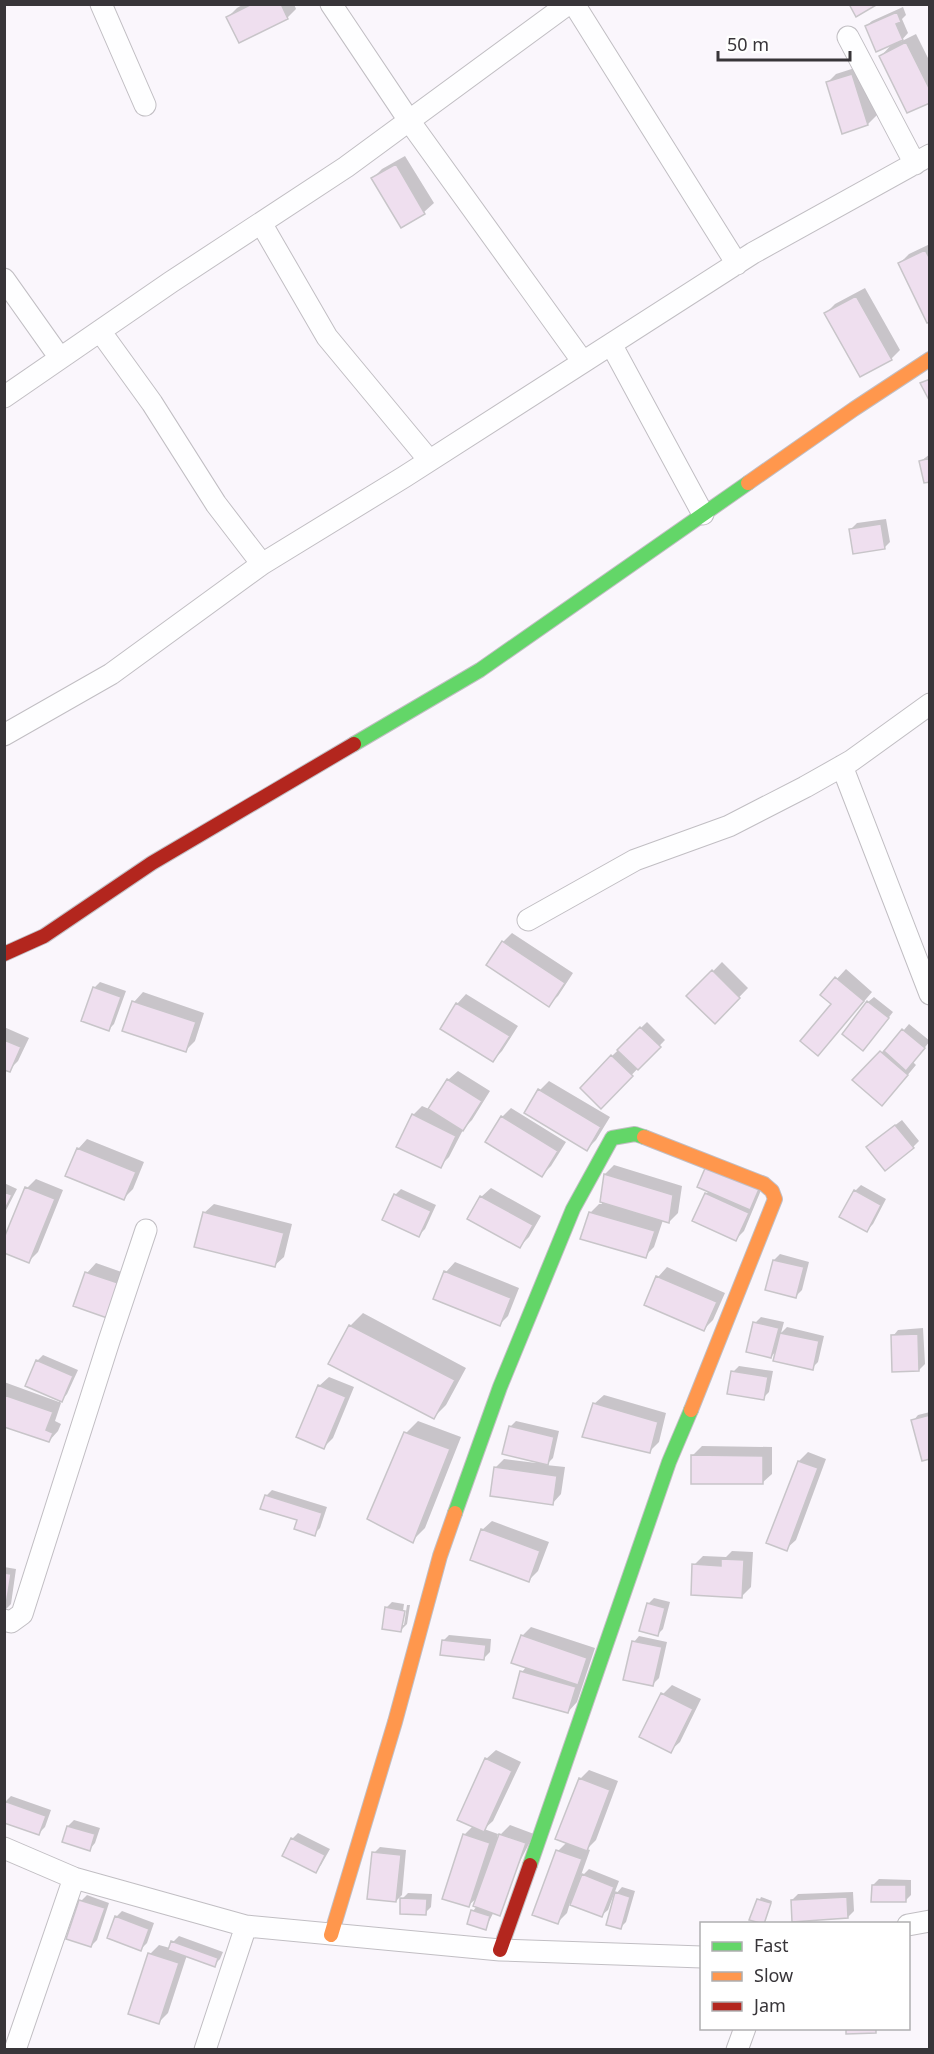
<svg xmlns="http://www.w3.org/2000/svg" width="934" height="2054" font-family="'Noto Sans',sans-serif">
  <rect width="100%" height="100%" fill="#faf6fc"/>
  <path fill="#0003" d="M244 4H294L296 9 287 18 228 17 237 8Z
    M903 7 906 15 902 19 908 33 900 42 916 34 930 62V101L881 56 893 43 866 26 872 21Z
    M861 66 877 115 868 124 827 83 836 74Z
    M405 156 434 203 424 212 402 226 373 178 382 169Z
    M930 244V320L900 263 909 254Z
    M865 288 900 350 891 359 826 313 835 304Z
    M930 454V480L921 461Z
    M886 519 890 542 884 548 851 529 857 523Z
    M512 933 573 973 558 996 548 1005 503 942Z
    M722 962 748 988 715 1022 689 996Z
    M846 969 872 992 827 1045 833 1004 822 995Z
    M100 982 126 991 114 1024 109 1029 94 988Z
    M143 992 204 1013 195 1041 186 1050 134 1002Z
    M466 994 518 1026 502 1051 493 1060 457 1004Z
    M874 997 893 1012 869 1043 868 1002Z
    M647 1022 665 1040 601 1107 612 1056Z
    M909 1024 930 1041 913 1062 916 1065 891 1095 854 1080 891 1043 892 1044Z
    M4 1027 29 1038 18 1061 9 1070 4 1068Z
    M458 1071 490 1091 472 1120 464 1128 449 1157 440 1166 413 1115 422 1106 429 1109 448 1080Z
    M549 1081 610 1117 596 1140 587 1149 540 1090Z
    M511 1108 566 1142 551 1166 542 1175 502 1117Z
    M902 1120 919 1141 913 1147 874 1141Z
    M87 1139 144 1162 133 1189 124 1198 78 1149Z
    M614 1165 682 1186 678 1213 669 1222 663 1220 654 1247 645 1256 590 1213 599 1204H602L605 1174Z
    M36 1179 63 1190 38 1252 29 1261 27 1188Z
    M4 1183 17 1189 4 1214Z
    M764 1183 744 1231 735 1240 706 1194 709 1191Z
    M861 1185 886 1199 873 1224 867 1230 855 1191Z
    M491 1188 541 1216 529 1237 520 1246 481 1197Z
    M401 1189 436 1205 425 1229 419 1235 395 1195Z
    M214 1204 292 1224 284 1257 274 1266 204 1213Z
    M780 1254 809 1262 802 1290 796 1296 774 1260Z
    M455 1262 519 1288 508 1316 499 1325 435 1298 446 1272Z
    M96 1263 130 1275 109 1317 87 1273Z
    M667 1267 725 1293 713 1320 704 1329 646 1304 658 1277Z
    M363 1313 466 1368 446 1405 434 1417 330 1363 350 1326Z
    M761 1317 784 1322 781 1333 787 1327 824 1336 818 1362 812 1368 777 1350 771 1357 755 1323Z
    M923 1328 925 1364 919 1370 893 1336 898 1330Z
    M43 1355 78 1370 67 1394 60 1402 61 1403 55 1421 61 1424 58 1431 49 1441 4 1425V1382L59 1402 60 1399 37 1361Z
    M739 1366 773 1371 769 1392 763 1398 733 1372Z
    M329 1377 354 1387 333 1438 324 1447 319 1386Z
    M604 1395 666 1413 659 1442 650 1451 594 1404Z
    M930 1412V1458L913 1421 918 1415Z
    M418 1421 461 1437 425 1528 412 1541 406 1433Z
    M516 1421 559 1431 553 1458 546 1465 565 1467 561 1494 552 1504 495 1468 504 1459 536 1463 537 1461 510 1427Z
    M702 1446 772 1447V1474L762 1483 692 1456Z
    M808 1452 826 1459 796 1540 786 1549 799 1461Z
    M272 1490 327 1507 320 1528 314 1534 299 1519 266 1496Z
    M492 1521 549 1542 538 1571 529 1580 482 1530Z
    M732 1551 753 1552 751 1587 742 1596 694 1565 703 1556 726 1557Z
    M4 1567 16 1569 11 1604 5 1610Z
    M654 1598 670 1602 663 1629 657 1635 648 1604Z
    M392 1602 404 1604 401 1625H404L407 1605H410L407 1624 401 1630 386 1608Z
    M531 1627 595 1648 577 1702 568 1712 522 1672 527 1666 522 1636Z
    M449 1635 491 1639 490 1652 484 1658 443 1641Z
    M639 1636 667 1642 659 1678 653 1684 634 1642Z
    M672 1685 701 1699 680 1742 670 1751 663 1694Z
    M496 1750 521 1762 493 1821 484 1829 498 1834 497 1838 510 1825 534 1834 485 1929 473 1911 477 1906 479 1896 469 1905 464 1835 473 1826 486 1759Z
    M589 1770 618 1781 596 1840 587 1849 590 1850 580 1878 589 1869 619 1881 608 1910 602 1915 570 1903 567 1913 558 1922 534 1914 558 1851 567 1842 580 1779Z
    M11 1796 51 1810 45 1827 39 1833 5 1802Z
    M74 1820 100 1828 95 1843 90 1849 64 1841 68 1826Z
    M298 1833 330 1849 321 1865 315 1871 292 1839Z
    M380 1847 406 1850 402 1895 396 1901 374 1853Z
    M879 1879 911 1880V1895L905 1901 873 1885Z
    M622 1887 635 1891 626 1922 620 1928 615 1897 614 1896Z
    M853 1892 854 1911 848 1917 792 1900 798 1894Z
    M408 1893 432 1894 431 1907 425 1913 402 1899Z
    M87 1895 109 1903 97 1940 91 1946 81 1901Z
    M761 1897 772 1901 763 1923 751 1919Z
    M122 1911 154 1923 147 1943 141 1949 116 1917Z
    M179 1936 223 1952 220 1959 214 1965 187 1955 168 2013 159 2022 150 1954 159 1945 170 1948 173 1942Z"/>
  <path fill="#efdfef" stroke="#c8c5c9" stroke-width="1.5" d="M252 4H281L288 19 239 43 226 17Z
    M849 4H878L856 17Z
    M897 12 901 22 896 24 903 40 876 52 865 26Z
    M906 42 930 90V103L907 113 879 56Z
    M852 74 868 125 842 134 826 82Z
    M396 164 425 214 401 228 371 178Z
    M925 250 930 259V322L927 323 898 263Z
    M856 296 892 360 860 377 824 313Z
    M930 379V402L920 383Z
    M930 458V482L924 483 919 461Z
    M881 524 885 549 853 554 849 529Z
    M502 941 565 983 549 1007 486 965Z
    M712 970 740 998 715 1024 686 996Z
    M835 977 864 1001 818 1056 800 1041 831 1004 820 995Z
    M93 987 121 997 109 1031 81 1021Z
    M132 1001 196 1022 186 1052 122 1031Z
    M867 1001 889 1018 863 1051 842 1034Z
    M456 1003 510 1036 493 1062 440 1029Z
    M640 1027 661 1047 638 1070 617 1050Z
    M902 1029 925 1048 906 1071 884 1051Z
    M4 1040 21 1047 10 1072 4 1070Z
    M880 1051 908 1075 882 1106 852 1080Z
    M611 1055 633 1076 601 1109 580 1088Z
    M447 1079 482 1101 463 1131 428 1109Z
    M538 1089 601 1127 587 1151 524 1113Z
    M412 1114 456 1136 441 1168 396 1147Z
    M501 1116 558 1151 542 1177 485 1142Z
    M895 1125 914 1148 885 1171 866 1147Z
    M77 1148 136 1172 124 1200 65 1176Z
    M706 1166 759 1189 750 1210 697 1187Z
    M604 1174 673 1195 669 1223 600 1202Z
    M25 1187 55 1199 29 1263 4 1253V1238Z
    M854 1190 881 1205 867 1232 839 1217Z
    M4 1192 12 1195 4 1211Z
    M705 1193 749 1213 736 1241 692 1221Z
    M394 1194 431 1211 419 1237 382 1220Z
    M480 1196 533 1225 520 1248 467 1219Z
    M203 1212 284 1233 275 1267 194 1247Z
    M589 1212 655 1231 646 1258 580 1239Z
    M773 1260 804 1267 796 1298 765 1290Z
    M444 1271 511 1298 500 1326 433 1299Z
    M85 1272 121 1284 110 1319 73 1306Z
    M656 1276 717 1302 704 1331 644 1305Z
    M753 1322 779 1328 771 1358 746 1352Z
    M349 1325 455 1380 434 1419 328 1364Z
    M780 1333 819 1341 813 1370 773 1361Z
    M918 1334 919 1371 892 1372 891 1335Z
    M36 1360 73 1376 62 1402 25 1386Z
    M731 1371 768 1377 764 1400 727 1394Z
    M318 1385 346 1397 324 1449 296 1437Z
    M4 1395 53 1412 46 1430 53 1433 49 1442 4 1427Z
    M593 1403 658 1422 650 1453 582 1437Z
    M930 1415V1459L922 1461 911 1420Z
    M509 1426 554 1437 548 1465 502 1454Z
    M404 1432 450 1449 413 1543 367 1519Z
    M691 1455 763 1456V1484H691Z
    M798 1461 818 1468 787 1551 766 1543Z
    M494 1467 557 1476 553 1505 490 1496Z
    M265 1495 322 1513 315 1536 294 1529 297 1520 260 1509Z
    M481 1529 540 1551 529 1582 470 1560Z
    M721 1559 744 1560 742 1598 691 1595 692 1564 721 1566Z
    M4 1573 11 1574 5 1611H4Z
    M647 1603 665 1608 658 1636 639 1631Z
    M385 1607 405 1611 401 1632 382 1629Z
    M521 1635 587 1658 578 1685 511 1663Z
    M442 1640 486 1645 484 1660 440 1655Z
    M632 1641 662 1647 653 1686 623 1680Z
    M520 1671 576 1687 568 1713 513 1698Z
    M661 1693 693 1709 671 1753 639 1737Z
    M485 1758 512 1771 484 1832 457 1820Z
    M579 1778 610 1790 587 1851 555 1839Z
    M4 1801 46 1816 39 1835 4 1823Z
    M67 1826 95 1834 90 1851 62 1842Z
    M463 1834 490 1843 469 1907 442 1899Z
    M499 1834 526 1843 500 1916 473 1906Z
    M291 1838 325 1855 316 1873 282 1856Z
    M556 1850 582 1859 558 1924 532 1915Z
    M372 1852 401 1855 396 1902 367 1899Z
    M582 1874 614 1887 602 1917 570 1905Z
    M872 1885H906V1902H871Z
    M615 1892 630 1897 621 1929 606 1925Z
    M847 1897 848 1918 792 1922 791 1900Z
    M400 1898 427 1899 426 1915 400 1914Z
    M757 1899 771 1903 764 1924 749 1920Z
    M79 1900 105 1908 91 1947 66 1939Z
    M471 1910 490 1916 486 1930 467 1924Z
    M115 1916 149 1929 141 1951 107 1938Z
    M171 1941 218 1958 215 1967 168 1950Z
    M148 1953 179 1963 159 2024 128 2014Z
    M846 2028H876V2033L846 2034Z"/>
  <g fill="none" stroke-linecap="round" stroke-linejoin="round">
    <defs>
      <path id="street" d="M101 4 145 105
        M331 4 410 122 583 362
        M574 4 737 264
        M848 37 915 164
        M261 223 327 337 429 460
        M4 279 60 358
        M100 331 152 403 216 504 262 564
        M611 344 703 514
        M4 397 171 282 346 167 568 4
        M4 735 111 674 262 564 404 477 753 253 930 155
        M842 766 930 994
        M528 920 635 860 729 826 805 787 851 761 930 704
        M4 1620 11 1622 22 1614 109 1341 146 1230
        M4 1848 74 1878 246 1926 500 1950 702 1957
        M908 1925 930 1921
        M15 2050 74 1878
        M205 2050 246 1926
        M737 2050 745 2028"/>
      <path id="fast" d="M354 744 480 670 748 483
        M455 1513 500 1387 573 1209 612 1138 635 1134 644 1137
        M530 1865 669 1462 691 1410"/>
      <path id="slow" d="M748 483 854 409 930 359
        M644 1137 764 1184 772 1191 775 1199 691 1410
        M331 1935 395 1722 440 1556 455 1513"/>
      <path id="jam" d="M4 954 44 936 152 863 354 744
        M500 1950 530 1865"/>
    </defs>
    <use href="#street" stroke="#c1bec3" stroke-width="23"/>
    <use href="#fast" stroke="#c1bec3" stroke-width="16"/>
    <use href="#slow" stroke="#c1bec3" stroke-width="16"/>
    <use href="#jam" stroke="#c1bec3" stroke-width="16"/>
    <use href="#street" stroke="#fefeff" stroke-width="21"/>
    <use href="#fast" stroke="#63d668" stroke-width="14"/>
    <use href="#slow" stroke="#ff974d" stroke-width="14"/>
    <use href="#jam" stroke="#b3261e" stroke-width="14"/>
  </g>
  <rect width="934" height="2054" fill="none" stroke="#383539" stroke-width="12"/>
  <rect x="700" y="1922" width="210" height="108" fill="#ffffff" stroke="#afaeb0" stroke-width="1.5"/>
  <rect x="712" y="1942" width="30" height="9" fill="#63d668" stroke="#afaeb0" stroke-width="1.5"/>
  <text x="754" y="1952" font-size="18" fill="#383539">Fast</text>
  <rect x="712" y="1972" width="30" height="9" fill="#ff974d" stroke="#afaeb0" stroke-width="1.5"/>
  <text x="754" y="1982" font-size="18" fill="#383539">Slow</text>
  <rect x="712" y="2002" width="30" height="9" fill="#b3261e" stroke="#afaeb0" stroke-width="1.5"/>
  <text x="754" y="2012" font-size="18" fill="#383539">Jam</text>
  <path d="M718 51v9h132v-9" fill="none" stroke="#383539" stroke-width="3"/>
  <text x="727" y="51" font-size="18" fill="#383539" stroke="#ffffff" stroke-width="4.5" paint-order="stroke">50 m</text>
</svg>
